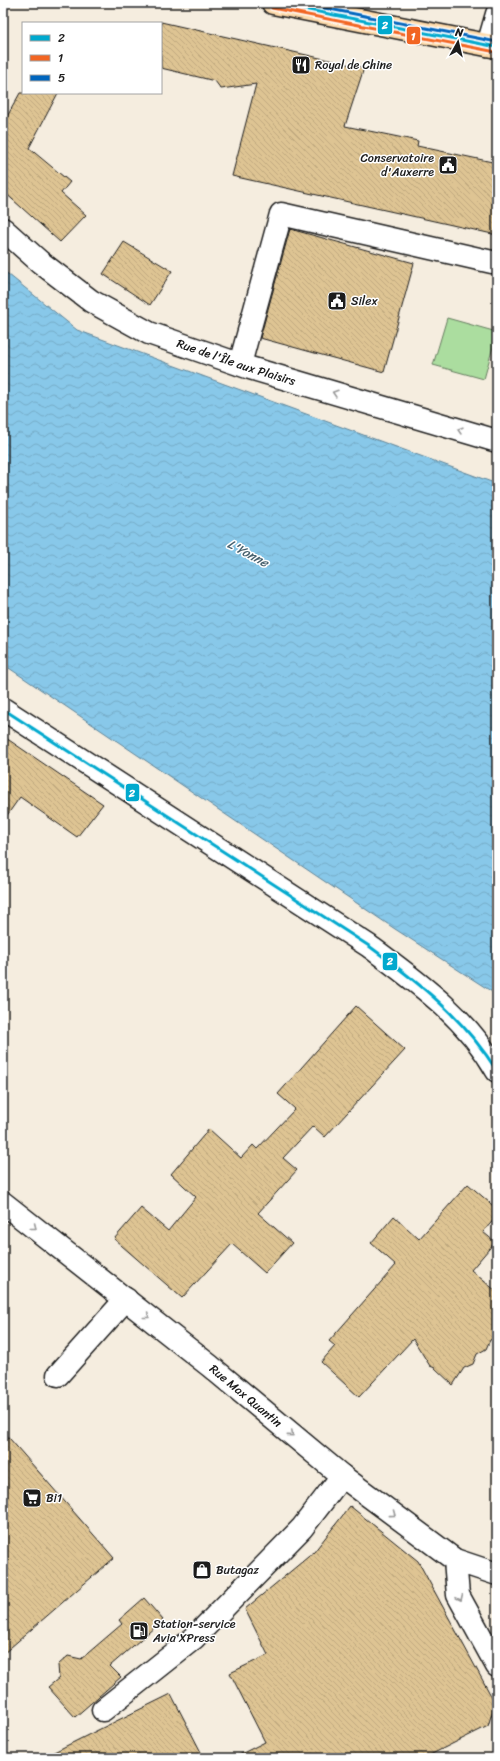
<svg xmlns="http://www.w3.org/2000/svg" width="500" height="1761" font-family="Sriracha,sans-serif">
  <defs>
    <pattern id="water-waves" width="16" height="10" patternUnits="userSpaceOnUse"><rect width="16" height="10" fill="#88c8e9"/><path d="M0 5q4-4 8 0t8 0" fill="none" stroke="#75abc7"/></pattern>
    <pattern id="building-back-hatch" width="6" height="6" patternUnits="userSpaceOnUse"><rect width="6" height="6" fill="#dec493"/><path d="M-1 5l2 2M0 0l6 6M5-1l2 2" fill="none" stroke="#bea87e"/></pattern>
  </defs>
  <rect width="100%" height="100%" fill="#f5eddf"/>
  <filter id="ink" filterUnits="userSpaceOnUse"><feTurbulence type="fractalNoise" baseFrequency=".025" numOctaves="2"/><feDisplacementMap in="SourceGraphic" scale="8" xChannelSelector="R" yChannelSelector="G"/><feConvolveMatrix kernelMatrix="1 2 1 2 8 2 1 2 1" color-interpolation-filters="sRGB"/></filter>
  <g filter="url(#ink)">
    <path fill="#abdd9f" stroke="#647c5e" d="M447 318 497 332 484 379 433 365Z"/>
    <path fill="url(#water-waves)" stroke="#5d8397" d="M3 270 77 330 497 484V995L395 929 3 664Z"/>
    <path fill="url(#building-back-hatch)" stroke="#1c1c1c" d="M161 22 364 68 345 126 418 141 417 146 497 163V235L232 176 256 84 221 89 215 81 161 68Z
      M20 93H58L29 148 70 182 61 193 86 215 60 242 3 191V124Z
      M290 229 414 263 384 372 260 338Z
      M124 242 172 271 150 305 103 274Z
      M3 736 103 804 77 837 20 797 3 821Z
      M356 1006 405 1050 325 1137 313 1126 283 1158 297 1170 258 1213 292 1243 265 1273 232 1244 182 1298 114 1239 141 1208 168 1231 196 1197 171 1174 209 1129 241 1158 253 1145 257 1149 295 1109 278 1094Z
      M468 1184 497 1209V1216L483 1232 495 1242 471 1270 497 1292V1337L490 1340 486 1349 477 1354 473 1364 464 1368 453 1385 435 1368 430 1366 413 1339 359 1397 321 1362 335 1346 329 1341 396 1265 371 1243 394 1216 419 1239Z
      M3 1431 114 1558 3 1654Z
      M350 1506 418 1561 495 1703 488 1726 424 1758H233L265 1742 230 1673 268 1655 245 1609 314 1552Z
      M144 1598 163 1620 110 1666 121 1677 75 1717 48 1687 59 1678 58 1665 68 1656 81 1659 122 1624 119 1620Z
      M171 1694 204 1758H42L90 1734Z"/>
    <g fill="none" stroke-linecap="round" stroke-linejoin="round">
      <defs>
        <g id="minor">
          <path d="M488 45 497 14"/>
          <path id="s1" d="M3 229 40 262 91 301 149 333 250 368 497 441"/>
          <path d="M240 364 281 214 492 262"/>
          <path d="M3 709 369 946C417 982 467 1017 497 1071"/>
          <path id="s2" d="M3 1203 210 1366 342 1476 455 1560 497 1574"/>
          <path d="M58 1375 126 1299"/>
          <path d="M455 1560 458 1595 497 1666"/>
          <path d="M103 1710 194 1638 302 1528 342 1476"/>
        </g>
        <path id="major" d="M273 3 497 47"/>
      </defs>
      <use href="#minor" stroke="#1c1c1c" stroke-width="25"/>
      <use href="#major" stroke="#1c1c1c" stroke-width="25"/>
      <use href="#minor" stroke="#fff" stroke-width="22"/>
      <use href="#major" stroke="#fedbac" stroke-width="22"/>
      <defs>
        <path id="bus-1" d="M273 3 497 47
          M3 709 369 946C419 983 463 1017 497 1071"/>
        <path id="bus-2" d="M272 8 496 52"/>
        <path id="bus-3" d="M299 3 497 42"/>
      </defs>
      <use href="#bus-1" stroke="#fff" stroke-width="6"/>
      <use href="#bus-2" stroke="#fff" stroke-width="6"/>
      <use href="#bus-3" stroke="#fff" stroke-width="6"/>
      <use href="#bus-1" stroke="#00a9ce" stroke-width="3"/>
      <use href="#bus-2" stroke="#f26522" stroke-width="3"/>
      <use href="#bus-3" stroke="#0065bd" stroke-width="3"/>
    </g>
    <defs><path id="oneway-chevron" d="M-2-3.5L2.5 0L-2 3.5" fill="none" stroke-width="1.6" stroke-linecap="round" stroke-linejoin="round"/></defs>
    <g stroke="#999">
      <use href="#oneway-chevron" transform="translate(335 393) rotate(-163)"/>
      <use href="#oneway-chevron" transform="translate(460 430) rotate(-164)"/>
      <use href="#oneway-chevron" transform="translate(34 1227) rotate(38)"/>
      <use href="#oneway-chevron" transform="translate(147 1316) rotate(38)"/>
      <use href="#oneway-chevron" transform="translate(291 1434) rotate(40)"/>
      <use href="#oneway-chevron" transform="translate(393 1514) rotate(36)"/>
      <use href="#oneway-chevron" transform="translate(460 1598) rotate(65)"/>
    </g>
  </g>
  <defs>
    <symbol id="restaurant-square" viewBox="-11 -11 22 22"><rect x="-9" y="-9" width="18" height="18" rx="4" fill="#1c1c1c" stroke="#fff"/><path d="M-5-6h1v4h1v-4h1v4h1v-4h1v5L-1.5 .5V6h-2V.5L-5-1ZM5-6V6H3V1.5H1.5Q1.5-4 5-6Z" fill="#fff"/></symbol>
    <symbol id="civic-square" viewBox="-11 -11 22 22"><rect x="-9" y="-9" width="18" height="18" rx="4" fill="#1c1c1c" stroke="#fff"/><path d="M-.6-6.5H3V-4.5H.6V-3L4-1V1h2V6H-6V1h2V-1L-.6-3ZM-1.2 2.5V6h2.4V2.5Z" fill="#fff"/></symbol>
    <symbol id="supermarket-square" viewBox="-11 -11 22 22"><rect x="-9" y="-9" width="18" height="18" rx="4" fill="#1c1c1c" stroke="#fff"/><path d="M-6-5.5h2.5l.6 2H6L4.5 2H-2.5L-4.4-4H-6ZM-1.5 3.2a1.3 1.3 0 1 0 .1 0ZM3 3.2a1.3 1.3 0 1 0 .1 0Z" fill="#fff"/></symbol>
    <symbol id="shop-square" viewBox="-11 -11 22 22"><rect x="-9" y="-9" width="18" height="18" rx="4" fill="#1c1c1c" stroke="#fff"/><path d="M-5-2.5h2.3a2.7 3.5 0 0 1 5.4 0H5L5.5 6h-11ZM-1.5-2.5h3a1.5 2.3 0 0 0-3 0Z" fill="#fff"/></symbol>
    <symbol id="fuel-square" viewBox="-11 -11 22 22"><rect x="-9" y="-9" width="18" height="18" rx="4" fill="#1c1c1c" stroke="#fff"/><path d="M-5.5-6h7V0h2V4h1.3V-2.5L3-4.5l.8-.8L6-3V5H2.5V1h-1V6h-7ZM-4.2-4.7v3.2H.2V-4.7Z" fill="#fff"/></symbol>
  </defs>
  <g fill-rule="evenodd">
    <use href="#restaurant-square" x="290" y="54" width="22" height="22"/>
    <use href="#civic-square" x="437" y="154" width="22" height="22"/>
    <use href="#civic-square" x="326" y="290" width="22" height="22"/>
    <use href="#supermarket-square" x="21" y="1487" width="22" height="22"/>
    <use href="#shop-square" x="191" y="1559" width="22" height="22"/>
    <use href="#fuel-square" x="128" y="1620" width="22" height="22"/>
  </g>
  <g text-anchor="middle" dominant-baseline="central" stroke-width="3" stroke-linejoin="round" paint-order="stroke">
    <g font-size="12" fill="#1c1c1c" stroke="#fff" text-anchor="start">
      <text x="315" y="65">Royal de Chine</text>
      <text x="434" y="158" text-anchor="end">Conservatoire<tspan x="434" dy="14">d'Auxerre</tspan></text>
      <text x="351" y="301">Silex</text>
      <text x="46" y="1498">Bi1</text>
      <text x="216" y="1570">Butagaz</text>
      <text x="153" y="1624">Station-service<tspan x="153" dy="14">Avia XPress</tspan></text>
    </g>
    <g font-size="12" fill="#1c1c1c" stroke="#fff">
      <text stroke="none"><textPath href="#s1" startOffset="272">Rue de l'Île aux Plaisirs</textPath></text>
      <text stroke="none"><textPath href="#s2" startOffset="310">Rue Max Quantin</textPath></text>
    </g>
    <g font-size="13" font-style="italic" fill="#47616e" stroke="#fff">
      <text transform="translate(248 553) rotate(28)">L'Yonne</text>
    </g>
  </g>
  <g stroke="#fff" stroke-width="1.5">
    <rect x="377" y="15" width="16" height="20" rx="4" fill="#00a9ce"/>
    <rect x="406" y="26" width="15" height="19" rx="4" fill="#f26522"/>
    <rect x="125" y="783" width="15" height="19" rx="4" fill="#00a9ce"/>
    <rect x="382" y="952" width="16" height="19" rx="4" fill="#00a9ce"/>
  </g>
  <g font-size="11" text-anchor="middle" font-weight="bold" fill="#fff">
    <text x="385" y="29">2</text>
    <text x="413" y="40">1</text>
    <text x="132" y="797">2</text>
    <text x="390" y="965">2</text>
  </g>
  <rect width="500" height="1761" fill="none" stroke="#fff" stroke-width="16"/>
  <rect x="8" y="8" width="484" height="1745" fill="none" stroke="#1c1c1c" stroke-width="1.5" filter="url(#ink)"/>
  <rect x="22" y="22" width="140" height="72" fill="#ffffff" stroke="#a4a4a4"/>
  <rect x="30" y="35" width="20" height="6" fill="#00a9ce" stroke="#a4a4a4"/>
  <text x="58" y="42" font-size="12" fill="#1c1c1c">2</text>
  <rect x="30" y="55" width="20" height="6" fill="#f26522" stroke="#a4a4a4"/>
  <text x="58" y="62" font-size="12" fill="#1c1c1c">1</text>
  <rect x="30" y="75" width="20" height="6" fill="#0065bd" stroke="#a4a4a4"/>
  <text x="58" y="82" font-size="12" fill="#1c1c1c">5</text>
  <g transform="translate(458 42) rotate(8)" stroke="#ffffff" stroke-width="3" paint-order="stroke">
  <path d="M0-3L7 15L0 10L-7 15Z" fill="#1c1c1c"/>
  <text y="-6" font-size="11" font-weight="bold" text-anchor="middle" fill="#1c1c1c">N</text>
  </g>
</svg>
